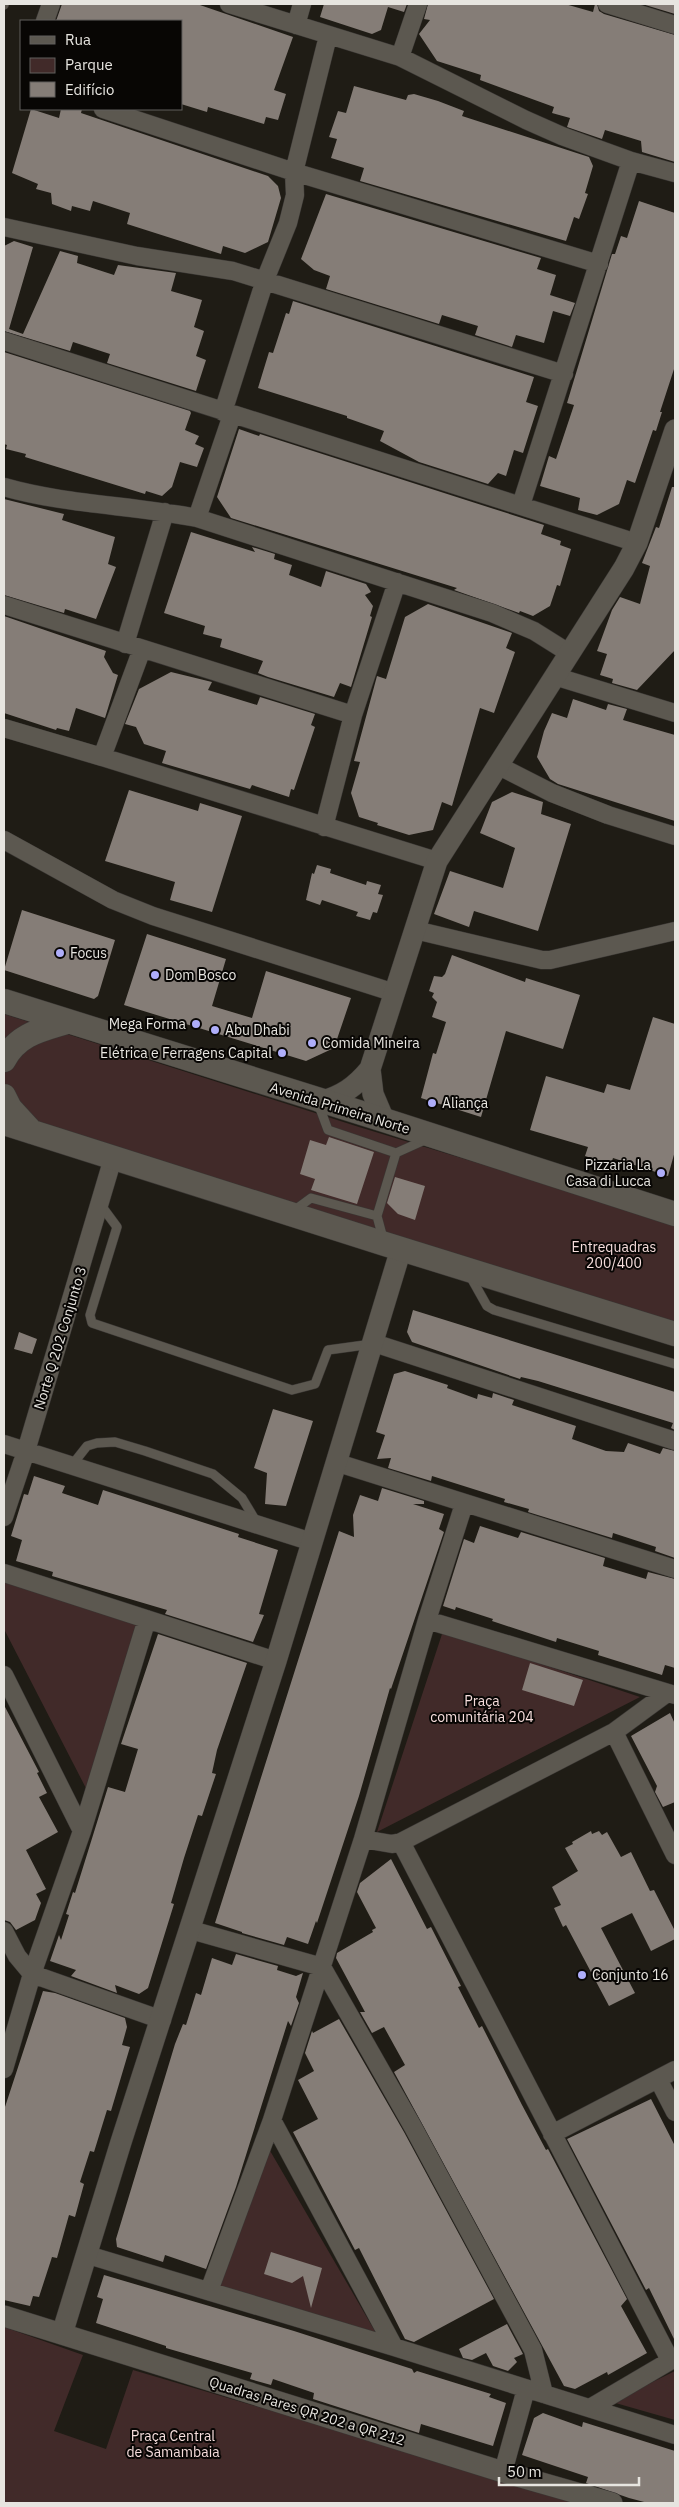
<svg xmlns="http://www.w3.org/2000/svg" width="679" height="2507" font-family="'IBM Plex Sans',sans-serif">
  <rect width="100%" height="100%" fill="#1f1c15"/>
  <path fill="#412a29" d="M4 1014 359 1127 675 1223V1324L4 1116Z
    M4 1574 144 1623 90 1796 4 1629Z
    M443 1631 640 1697 377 1832Z
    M269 2149 376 2333 215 2288Z
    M4 2327 83 2355 54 2431 106 2449 133 2370 585 2503H4Z
    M675 2371V2420L612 2402Z"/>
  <path fill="#857d77" d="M62 4H197L293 37 274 90 286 94 278 120 266 117 264 124 208 107 207 112 181 104V21H56Z
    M324 4H407L404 12 388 7 381 30 372 34 320 17Z
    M428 4H565L593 12 595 4H597L599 11 604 14 675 35V162L642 152 641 141 605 130 602 139 567 127 570 118 552 113 554 107 480 80 481 75 437 61 419 34 430 20 424 19Z
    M642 4H675V14Z
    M354 86 406 100 408 95 414 94 438 101 464 111 462 116 589 157 593 166 585 193 588 194 579 219 574 217 566 241 360 181 364 168 331 158 337 139 329 137 338 111 346 113Z
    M31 109 59 118 61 109H82L81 113 268 176 278 186 281 198 268 242 245 253 223 246 221 254 127 224 130 213 93 201 90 211 72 206 71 211 52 204 51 193 36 189 38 184 12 173Z
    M326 194 541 258 537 269 556 275 550 295 575 303 570 316 553 311 544 343 516 335 512 347 475 335 478 326 442 315 439 324 326 289 330 276 314 270 301 259Z
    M639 201 675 213V366L660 412H662L656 431 653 430 635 483 627 480 619 504 597 515 578 510 580 498 540 486 549 456 556 459 574 405 567 403 612 254H615L621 236 627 238Z
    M14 241 33 247 9 329 23 334 60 251 78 256 77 263 114 275 118 265 176 273 171 291 202 300 194 327 204 331 196 356 206 360 196 391 107 363 110 354 73 342 70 351 4 331V246Z
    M293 301 534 377 526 402 538 406 523 453 514 450 506 476 498 473 488 484 419 462 380 441 384 431 347 418V416L258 388 269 352 273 353 286 313 289 314Z
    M4 352 190 411 191 413 185 430 199 436 195 444 204 448 197 467 180 462 172 487 162 496 146 491 145 494 25 457 26 454 6 449 7 445 4 444Z
    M239 429 259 436 260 434 544 525 541 534 561 541 560 545 571 549 560 586 557 585 550 606 533 616 520 611 519 613 454 590 457 588 231 518 217 497Z
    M672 487H675V650L637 690 612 683 613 679 600 675 607 654 597 651 612 610 620 597 640 604 650 566 642 563 656 527 659 528Z
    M4 499 64 514 62 520 115 537 108 564 116 567 96 619 65 609 64 613 4 595Z
    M191 532 255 552 252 547 275 554 274 559 292 565 289 575 321 587 326 571 366 584 371 592 365 595 373 606 370 616 372 617 351 687 340 683 334 697 268 677 258 673 263 661 220 647 222 639 203 634 205 626 164 613Z
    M428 604 512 633 506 648 515 652 494 713 480 708 452 806 442 802 433 830 409 835 377 825 378 823 359 817 351 793 360 762 354 761 377 676 386 679 405 617Z
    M4 616 106 651 104 657 113 673 118 675 105 718 76 708 69 731 57 728 56 730 4 713Z
    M171 672 212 682 208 690 257 705 260 697 315 714 311 725 315 727 294 790 291 789 289 797 252 785 250 789 162 763 166 751 144 744 136 727 125 724 139 689Z
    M573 699 606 710 608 704 627 709 623 720 675 735V821L558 784 550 779 537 757 544 731 552 713 567 718Z
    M129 790 198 811 200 803 242 816 212 912 170 900 175 882 105 861Z
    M512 792 543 802 541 814 571 824 538 931 474 911 469 927 434 914 450 871 503 888 515 848 480 833 492 802Z
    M317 865 331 869 330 873 366 885 367 881 381 885 378 894 383 895 377 913 373 912 370 920 356 916 358 912 322 900 320 905 306 900 312 873 314 874Z
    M22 910 115 940 98 996 94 999 4 970Z
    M147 934 226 959 212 1006 252 1018 266 971 351 998 334 1048 306 1061 124 1005Z
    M452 955 525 982 526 978 580 995 563 1049 506 1031 481 1117 421 1098 433 1053 436 1054 446 1022 432 1017 437 1002 432 997 434 993 429 991 434 976 442 977 445 974Z
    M653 1017 675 1024V1151L668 1176 613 1158 611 1164 585 1156 588 1147 530 1130 546 1076 604 1093 607 1084 630 1090Z
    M329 1137 374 1152 357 1204 311 1190 315 1179 300 1174 310 1140 326 1145Z
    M395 1177 425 1186 415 1220 398 1214 387 1203Z
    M413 1310 675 1392V1430L671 1428 673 1423 538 1381 521 1377 520 1379 412 1342 407 1332Z
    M19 1332 37 1339 32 1354 14 1349Z
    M405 1371 448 1385 447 1388 477 1399 478 1394 492 1398 493 1393 514 1400 512 1405 576 1426 572 1439 606 1451 624 1452 628 1443 660 1454 663 1448 675 1451V1558L655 1551 656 1547 613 1533 612 1538 528 1512 529 1509 504 1502 505 1499 432 1476 431 1481 388 1468 391 1458 377 1459 385 1435 376 1432 394 1374Z
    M273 1409 313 1421 286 1506 265 1504 267 1473 254 1468Z
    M34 1476 65 1486 62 1493 98 1505 103 1490 239 1534 238 1537 278 1550 259 1614 264 1615 253 1642 165 1614 167 1610 52 1576 53 1572 16 1561 22 1540 11 1536 24 1494 28 1495Z
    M382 1488 424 1501V1504H413L444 1514 439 1529 444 1532 391 1689 390 1688 359 1796 317 1923 316 1921 308 1944 287 1937 284 1945 242 1933V1932L215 1923 339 1531 354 1537 353 1515 360 1495 378 1501Z
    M480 1526 518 1538 521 1532 605 1558 603 1566 646 1579 648 1572 675 1579V1668L665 1665 662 1675 598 1655 599 1651 557 1638 556 1642 492 1621 493 1619 456 1607 455 1610 443 1606 464 1539 474 1543Z
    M158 1634 247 1663 217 1750 212 1773 216 1774 202 1816 198 1815 184 1858 171 1903 174 1904 148 1988 139 1994 115 1985 117 1993 71 1976 76 1970 50 1961 59 1935 61 1940 69 1915 66 1914 73 1892 75 1893 108 1787 125 1792 138 1749 121 1744Z
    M530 1663 583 1680 574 1706 522 1690Z
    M4 1705 39 1772 37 1773 47 1793 39 1797 58 1832 26 1850 46 1889 36 1894 41 1903 35 1920 16 1930 10 1922 4 1920Z
    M670 1713 675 1724V1802L663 1807 655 1792 657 1786 631 1736Z
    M591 1831 592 1834 599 1831 602 1835 607 1832 621 1857 631 1852 650 1891 654 1890 675 1931V1939L651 1951 632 1913 601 1928 635 1993 609 2006 566 1925 563 1927 554 1908 561 1905 552 1887 578 1871 565 1848 573 1844 572 1842Z
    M391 1859 427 1929 431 1927 461 1986 458 1987 479 2028 482 2026 522 2105 546 2150 548 2149 627 2299 621 2306 647 2353 608 2375 607 2372 575 2389 564 2386 394 2072 405 2065 384 2027 372 2033 360 2012H365L336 1958 337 1953 373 1932 372 1930 376 1928 357 1892 360 1883Z
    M236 1954 278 1966 277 1970 296 1976 303 1973 296 1997 299 2003 291 2026 288 2021 236 2187 206 2269 165 2255 163 2262 117 2247 116 2239 175 2044 183 2024 186 2025 196 1993 201 1995 212 1958 232 1965Z
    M43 1991 55 1993 125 2018 127 2027 122 2045 130 2047 111 2111 107 2110 94 2152 90 2151 80 2182 84 2184 75 2217 69 2215 57 2258 52 2257 39 2297 33 2296 30 2306 4 2300V2110Z
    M339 2019 404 2132 494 2299 414 2342 405 2339 359 2248 355 2250 293 2132 318 2119 298 2080 314 2071 305 2053 312 2031 313 2033Z
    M651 2099 675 2146V2341L649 2288 646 2290 567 2139Z
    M271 2252 322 2268 311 2308 303 2276 292 2283 264 2274Z
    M104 2275 294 2331 412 2369 414 2373 417 2371 491 2394 489 2397 506 2403 493 2446 421 2424 419 2433 313 2399 314 2393 273 2379 271 2385 250 2379 252 2373 166 2348V2346L96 2323 103 2299 97 2297Z
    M507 2324 523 2354 514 2358 517 2362 508 2371 493 2366 486 2353 472 2360 463 2358 459 2349Z
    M543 2413 582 2427 583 2422 675 2451V2503H648L629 2498 586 2483 588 2477 522 2455 534 2418Z"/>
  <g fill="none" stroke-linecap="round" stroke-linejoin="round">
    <defs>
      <path id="service" d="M4 5V4
        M318 1103 328 1130 396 1153 427 1139
        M100 1204 117 1227 90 1315 92 1323 292 1390 315 1384 328 1350 372 1344
        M292 1212 311 1198 377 1216
        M384 1242 377 1216 396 1153
        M469 1274 487 1306 494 1310 675 1364
        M72 1465 87 1446 97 1443 115 1442 145 1451 213 1474 242 1498 257 1523"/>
      <path id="minor" d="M229 4 400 57 526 120 562 136 631 161 675 173
        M607 4 675 25
        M45 21 51 4
        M296 25 302 4
        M400 57 418 4
        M103 109 294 172 599 264
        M4 227 137 256 233 271 564 374
        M4 341 637 543
        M223 412 265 280 288 223 295 195 294 172 328 36
        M4 487C67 505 133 505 197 518L492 613 534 631 569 653
        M521 505 631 161
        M197 518 232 415
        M4 605 353 715
        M125 644 165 512
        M142 649 102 757 437 861
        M554 676 675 713
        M4 728 102 757
        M499 766 552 793 608 815 675 836
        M324 827 353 715 397 582
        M4 840 113 900 153 916 395 993
        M415 930 542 960H550L675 931
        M374 1343 675 1441
        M4 1444 312 1542
        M338 1463 675 1569
        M4 1517 26 1451 113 1158
        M4 1573 276 1661
        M427 1620 675 1695
        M4 1675 82 1831
        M614 1732 675 1855
        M363 1839 392 1844 401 1842 670 2360
        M401 1842 614 1732 667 1693
        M191 1930 322 1967 413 2127 533 2350 544 2394
        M4 1931 17 1956 32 1974 162 2020
        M4 2069 32 1974 82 1831 147 1619
        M658 2079 675 2112
        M552 2134 675 2070
        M88 2255 394 2347 675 2435
        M209 2291 272 2120
        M394 2347 272 2120 363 1839 427 1620 464 1504
        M590 2408 675 2358
        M503 2472 526 2389"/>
      <path id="tertiary" d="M370 1069 373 1094 384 1120
        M320 1102C342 1096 355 1087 370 1069L437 861 624 568 637 543 675 430
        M4 2316 503 2472 612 2503
        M62 2334 121 2142 276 1661 401 1249"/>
      <path id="secondary" d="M4 1001 384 1120 675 1214
        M4 1060C18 1034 41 1030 67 1022
        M4 1096 10 1108 32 1132
        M4 1123 385 1244 675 1334"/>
    </defs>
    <use href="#service" stroke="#3a3734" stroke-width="10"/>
    <use href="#minor" stroke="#3a3734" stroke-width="19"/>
    <use href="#tertiary" stroke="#3a3734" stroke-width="22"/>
    <use href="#secondary" stroke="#3a3734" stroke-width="25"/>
    <use href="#service" stroke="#5c5850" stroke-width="9"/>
    <use href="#minor" stroke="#5c5850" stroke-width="18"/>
    <use href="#tertiary" stroke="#5c5850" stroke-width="21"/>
    <use href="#secondary" stroke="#5c5850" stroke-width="24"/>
  </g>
  <g fill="#afaefa" stroke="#080604" stroke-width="2">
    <circle cx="60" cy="953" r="5"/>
    <circle cx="155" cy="975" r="5"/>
    <circle cx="196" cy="1024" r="5"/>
    <circle cx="215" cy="1030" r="5"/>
    <circle cx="312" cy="1043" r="5"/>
    <circle cx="282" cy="1053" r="5"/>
    <circle cx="432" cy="1103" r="5"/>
    <circle cx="661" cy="1173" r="5"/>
    <circle cx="582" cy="1975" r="5"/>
  </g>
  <g text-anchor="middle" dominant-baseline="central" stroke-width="4" stroke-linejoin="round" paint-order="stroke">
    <g font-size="14" fill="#e7e5e0" stroke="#080604" text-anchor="start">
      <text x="70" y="953">Focus</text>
      <text x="165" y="975">Dom Bosco</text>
      <text x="186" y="1024" text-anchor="end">Mega Forma</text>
      <text x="225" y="1030">Abu Dhabi</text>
      <text x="322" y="1043">Comida Mineira</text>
      <text x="272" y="1053" text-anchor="end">Elétrica e Ferragens Capital</text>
      <text x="442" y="1103">Aliança</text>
      <text x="651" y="1165" text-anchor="end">Pizzaria La<tspan x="651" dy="16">Casa di Lucca</tspan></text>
      <text x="592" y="1975">Conjunto 16</text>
    </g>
    <g font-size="14" fill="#e7e5e0" stroke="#080604">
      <text transform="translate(340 1108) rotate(17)">Avenida Primeira Norte</text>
      <text transform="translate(60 1338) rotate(-73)">Norte Q 202 Conjunto 3</text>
      <text transform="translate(307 2411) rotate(17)">Quadras Pares QR 202 a QR 212</text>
    </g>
    <g font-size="14" fill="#f6dddc" stroke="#080604">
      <text x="614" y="1247">Entrequadras<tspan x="614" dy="16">200/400</tspan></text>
      <text x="482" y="1701">Praça<tspan x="482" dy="16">comunitária 204</tspan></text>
      <text x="173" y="2436">Praça Central<tspan x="173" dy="16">de Samambaia</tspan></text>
    </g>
  </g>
  <rect width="679" height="2507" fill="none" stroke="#e7e5e0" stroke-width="10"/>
  <rect x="20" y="20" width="162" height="90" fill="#080604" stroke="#615f5c"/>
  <rect x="30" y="36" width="25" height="8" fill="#5c5850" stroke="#615f5c"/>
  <text x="65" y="45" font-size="15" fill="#e7e5e0">Rua</text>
  <rect x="30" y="58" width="25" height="15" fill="#412a29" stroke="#615f5c"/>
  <text x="65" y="70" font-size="15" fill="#e7e5e0">Parque</text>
  <rect x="30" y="82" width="25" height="15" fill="#857d77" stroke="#615f5c"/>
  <text x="65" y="95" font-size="15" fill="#e7e5e0">Edifício</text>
  <path d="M499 2477v8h140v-8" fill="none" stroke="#e7e5e0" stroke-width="2.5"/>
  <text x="507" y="2477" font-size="15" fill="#e7e5e0" stroke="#080604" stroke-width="4" paint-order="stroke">50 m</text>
</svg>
